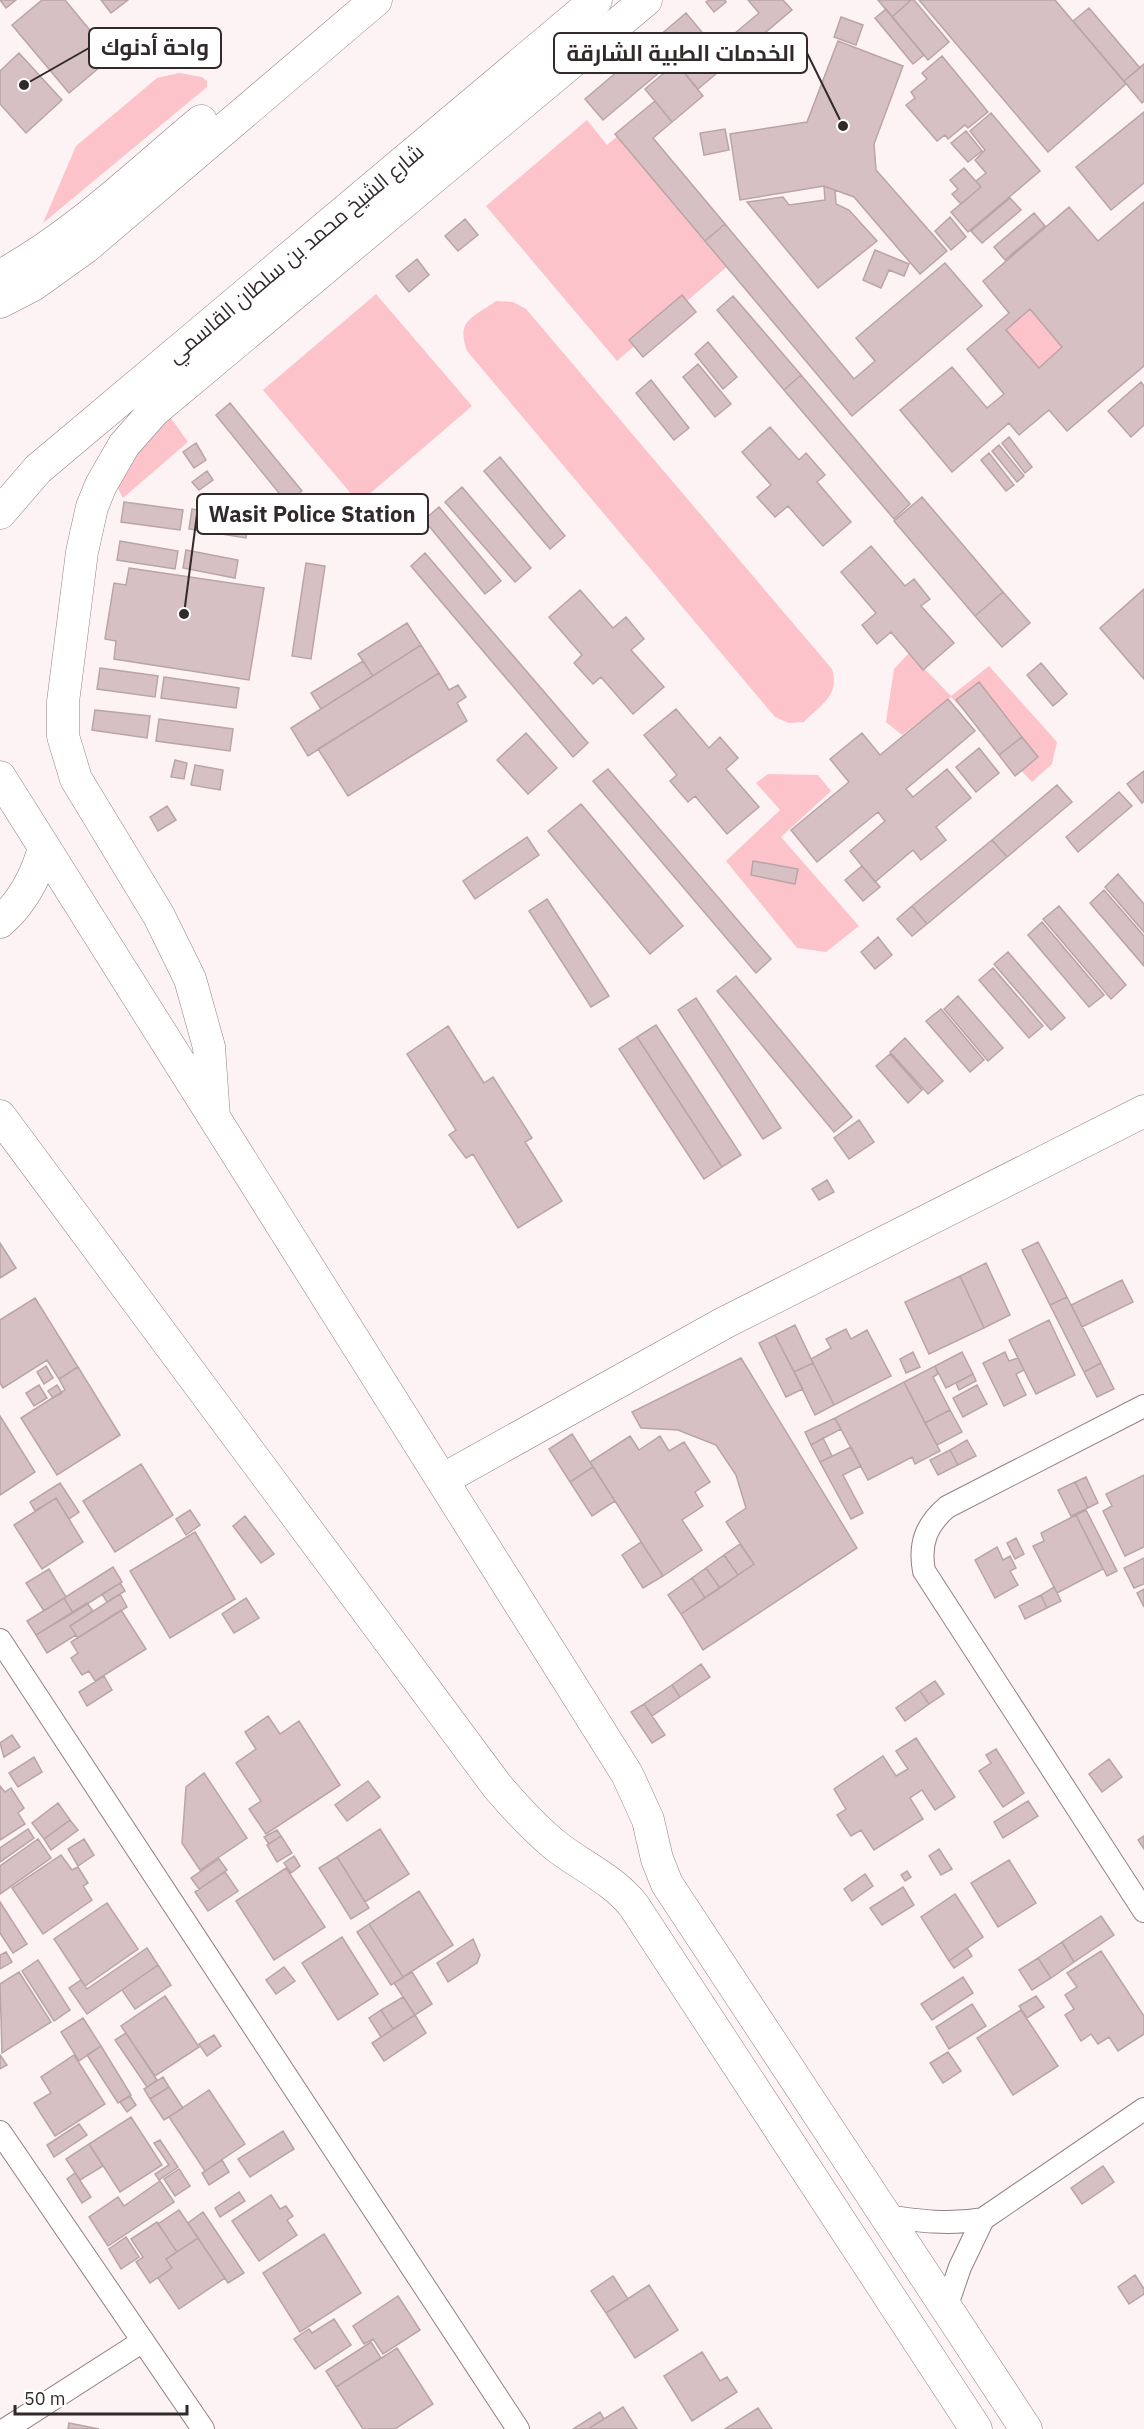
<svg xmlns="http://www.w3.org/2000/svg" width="1144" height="2429" font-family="'IBM Plex Sans',Cairo,sans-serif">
  <rect width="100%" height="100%" fill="#fdf3f4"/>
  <path fill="#fdc3ca" d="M179 73 202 77 207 81V87L43 223 76 146 157 78Z
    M587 120 607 145 627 128 737 258 617 361 486 206Z
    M376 294 472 406 359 503 263 390Z
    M496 301 513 302 526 309 832 669C840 696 821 704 804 722L789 723 775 717 467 351C456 320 472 318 496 301Z
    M1030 309 1062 347 1039 368 1006 330Z
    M163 407 188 442 123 498 113 479Z
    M909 653 951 696 989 666 1057 742 1052 764 1032 782 951 697 902 735 886 722 894 669Z
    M768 774 818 775 831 791 781 837 859 926 826 952 797 948 726 861 780 810 756 783Z"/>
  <path fill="#d6c0c3" stroke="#b9a4a6" stroke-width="1.5" fill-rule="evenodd" d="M0 0H16L6 8Z
    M42 0H65L112 57 69 93 12 25Z
    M101 0H128L111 13Z
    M709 0H725L726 2 714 12 706 2Z
    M748 0H783L792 10 698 89 674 60 603 120 585 99 686 13 716 49 759 13Z
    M878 0H911L892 17Z
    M911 0H914L949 42 928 60 892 17Z
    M919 0H1055L1126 84 1048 152Z
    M1089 8 1140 68 1124 81 1073 21Z
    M886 9 924 55 913 64 875 18Z
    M841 17 863 25 856 45 834 37Z
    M838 41 903 66 874 144 876 170 947 251 920 274 854 197 824 186 740 200 730 134 807 122Z
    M19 53 62 100 26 133 0 104V71Z
    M942 56 988 112 968 128 965 125 948 139 945 135 937 141 906 105 915 98 911 92 927 79 922 73Z
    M676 63 703 96 672 122 645 89Z
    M1144 64V101L1142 103 1124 81Z
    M655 101 672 122 653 138 725 224 705 241 615 134Z
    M1144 112V183L1111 210 1076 167Z
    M991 113 1040 171 968 232 951 212 981 187 976 181 986 173 975 160 985 150 970 131Z
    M725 129 729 150 704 155 700 133Z
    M966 131 982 151 968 162 951 143Z
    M964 168 981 187 961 204 952 194 958 189 950 180Z
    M824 186 835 190 836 204 849 210 877 241 818 288 747 202 783 197 789 205 825 200Z
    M1010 198 1021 210 982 243 971 231Z
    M1144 202V366L1067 431 1049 410 1019 435 1009 423 952 472 900 410 952 367 987 408 1004 394 967 349 1009 313 983 281 1069 207 1098 241ZM1030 309 1062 347 1039 368 1006 330Z
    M1034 213 1045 226 1005 260 994 247Z
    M950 217 966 237 951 250 935 231Z
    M465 219 478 235 458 251 445 236Z
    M725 224 854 379 875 361 856 338 945 263 982 306 852 416 705 241Z
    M875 250 909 264 904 276 889 270 881 288 863 280Z
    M417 259 429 275 409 292 396 276Z
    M682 295 696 312 643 357 629 340Z
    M733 296 801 375 784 390 717 310Z
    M708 342 737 377 723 389 695 354Z
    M698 364 731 404 715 417 683 377Z
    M801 375 910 504 894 519 784 390Z
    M651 380 689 428 674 440 636 393Z
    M1141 382 1144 386V425L1131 437 1108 411Z
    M230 403 302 491 287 503 216 415Z
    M770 427 799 460 806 453 825 475 817 482 851 522 823 546 788 506 775 517 757 497 771 485 742 452Z
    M1009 437 1032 467 1025 473 1002 443Z
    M196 443 206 460 194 468 183 452Z
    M999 445 1024 476 1017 482 992 451Z
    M989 453 1014 485 1006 491 981 460Z
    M500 457 565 536 550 549 484 471Z
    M207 471 213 480 199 490 192 482Z
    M462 487 531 568 515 582 445 502Z
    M922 497 1003 592 975 616 894 521Z
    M124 502 183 510 180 530 121 522Z
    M439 507 501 581 485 594 424 520Z
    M192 509 249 518 246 538 189 529Z
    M120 541 178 551 175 569 117 560Z
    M871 546 905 586 914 579 930 599 921 606 954 643 923 670 891 632 877 644 862 625 876 613 841 572Z
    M186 550 238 560 235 578 183 568Z
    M425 553 588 743 573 757 411 566Z
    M306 563 325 566 311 659 292 656Z
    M129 568 264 588 249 680 114 659 116 641 105 639 114 583 126 585Z
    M1144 589V679L1100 628Z
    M580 590 613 628 626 617 644 639 631 650 664 687 633 714 601 677 593 684 574 663 582 655 549 617Z
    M1003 592 1030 623 1002 647 975 616Z
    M407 623 421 645 373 676 358 654Z
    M421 645 439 673 308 756 291 728Z
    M363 661 373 676 321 709 311 693Z
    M1041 663 1067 694 1053 706 1027 675Z
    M100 668 158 676 155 697 97 689Z
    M439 673 449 690 458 685 466 697 457 703 467 721 348 796 318 749Z
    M164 677 239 688 236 708 161 698Z
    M979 682 1022 737 999 755 956 700Z
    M948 699 975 731 906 789 913 797 947 769 971 798 936 827 946 840 921 860 913 850 875 882 850 851 885 821 878 812 817 862 791 830 849 782 830 759 862 733 880 755Z
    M676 709 709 748 720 737 738 758 726 769 759 807 727 834 695 796 688 802 670 781 677 775 644 735Z
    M95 710 150 716 147 738 92 730Z
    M159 719 233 729 230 751 156 741Z
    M526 733 557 768 528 794 497 760Z
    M1022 737 1038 757 1015 776 999 755Z
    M979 748 999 773 976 792 956 767Z
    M175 760 187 763 184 779 171 777Z
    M195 765 223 770 220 790 191 785Z
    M608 769 771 959 756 973 593 781Z
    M1144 771V801L1142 803 1127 784Z
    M1057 785 1072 802 1007 857 992 840Z
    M1119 792 1132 806 1078 852 1066 837Z
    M581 804 683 926 650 954 548 831Z
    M167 806 176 820 158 831 150 817Z
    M527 837 539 855 475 899 463 881Z
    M992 840 1007 857 927 924 912 906Z
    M753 861 798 869 795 884 751 875Z
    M862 866 880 887 863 901 845 880Z
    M1118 874 1144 904V932L1105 887Z
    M1104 890 1144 936V966L1090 903Z
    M547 899 609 996 591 1007 529 911Z
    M912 906 927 924 912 936 897 919Z
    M1059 906 1126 985 1111 999 1043 919Z
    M1042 922 1104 995 1089 1007 1028 935Z
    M878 937 892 955 875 969 861 952Z
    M1008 952 1065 1018 1051 1030 994 964Z
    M993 968 1043 1026 1029 1038 979 980Z
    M736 976 852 1117 834 1132 717 991Z
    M958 996 1003 1048 988 1061 944 1009Z
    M696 998 781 1128 763 1139 678 1010Z
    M941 1009 984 1060 970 1072 926 1021Z
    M656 1025 741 1155 722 1167 637 1037Z
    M448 1026 484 1083 493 1077 532 1138 525 1142 562 1201 518 1228 473 1154 466 1158 449 1135 456 1130 407 1054Z
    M637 1037 722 1167 704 1179 619 1049Z
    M905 1038 943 1081 928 1094 890 1052Z
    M890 1054 922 1090 908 1103 876 1066Z
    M859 1120 874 1142 849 1159 834 1138Z
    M827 1180 834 1192 819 1200 812 1189Z
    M1038 1242 1067 1297 1050 1305 1022 1250Z
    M0 1243 16 1268 0 1278Z
    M986 1263 1010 1315 984 1328 960 1276Z
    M960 1276 984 1328 929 1354 905 1302Z
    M1122 1280 1133 1302 1082 1327 1071 1305Z
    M1067 1297 1101 1363 1084 1372 1050 1305Z
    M35 1298 78 1367 59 1379 47 1360 3 1388 0 1383V1320Z
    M1049 1320 1075 1375 1036 1394 1009 1340Z
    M795 1325 813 1363 794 1372 775 1335Z
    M846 1329 851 1339 867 1330 891 1376 834 1405 811 1359 831 1348 826 1339Z
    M775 1335 803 1389 786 1397 759 1343Z
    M913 1352 920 1367 906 1373 900 1359Z
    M962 1352 973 1374 946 1388 935 1366Z
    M1005 1352 1009 1361 1018 1358 1024 1370 1016 1374 1026 1395 1004 1406 983 1363Z
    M741 1358 857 1548 703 1650 681 1614 754 1564 726 1522 746 1508 736 1475 716 1445 678 1430 641 1428 632 1412Z
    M813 1363 834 1405 815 1415 794 1372Z
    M1101 1363 1114 1389 1097 1397 1084 1372Z
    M46 1366 53 1378 44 1384 37 1372Z
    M935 1366 938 1374 933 1377 950 1410 925 1423 904 1382Z
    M78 1367 120 1435 57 1475 21 1418 65 1390 59 1379Z
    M973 1374 976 1381 959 1390 956 1383Z
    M904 1382 940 1451 915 1464 912 1457 868 1480 835 1418Z
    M39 1385 47 1398 34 1406 26 1393Z
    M57 1385 62 1393 53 1398 48 1391Z
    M977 1385 987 1404 963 1417 953 1398Z
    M950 1410 962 1432 937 1445 925 1423Z
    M0 1416 35 1472 0 1495Z
    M835 1418 841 1429 811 1445 805 1432Z
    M572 1434 593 1467 570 1482 549 1449Z
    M630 1436 639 1450 660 1436 669 1451 684 1442 710 1482 695 1492 703 1506 682 1520 702 1550 663 1576 590 1462Z
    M823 1438 832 1456 820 1462 811 1445Z
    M967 1440 976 1456 958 1465 950 1450Z
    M851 1447 861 1466 843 1475 863 1513 851 1519 820 1462Z
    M950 1450 958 1465 938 1475 930 1460Z
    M141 1464 173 1515 115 1552 83 1501Z
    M593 1467 615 1501 592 1516 570 1482Z
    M1144 1475V1547L1125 1556 1103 1511 1112 1506 1106 1494Z
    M1086 1477 1098 1503 1088 1508 1075 1482Z
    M1075 1482 1088 1508 1071 1516 1058 1490Z
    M60 1483 79 1512 69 1519 56 1498 35 1511 30 1502Z
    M56 1498 83 1542 42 1569 14 1525Z
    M190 1510 200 1525 186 1535 176 1519Z
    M1086 1510 1117 1571 1107 1576 1076 1515Z
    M1076 1515 1103 1569 1057 1593 1033 1546 1044 1541 1041 1533Z
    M245 1516 274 1554 261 1563 233 1526Z
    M195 1532 235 1599 170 1638 130 1571Z
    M1016 1538 1024 1554 1015 1559 1007 1543Z
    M641 1542 663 1576 643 1588 622 1555Z
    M740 1544 754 1564 738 1575 724 1555Z
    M997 1547 1003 1560 1010 1556 1016 1568 1010 1571 1018 1585 995 1598 975 1560Z
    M724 1555 738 1575 720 1588 706 1568Z
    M1144 1558V1584L1134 1588 1124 1568Z
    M113 1567 122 1582 73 1613 64 1598Z
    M706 1568 720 1588 705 1598 692 1578Z
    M49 1569 66 1597 44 1611 26 1583Z
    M692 1578 705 1598 681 1614 668 1595Z
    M120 1583 125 1591 107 1602 102 1594Z
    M1054 1587 1061 1601 1047 1608 1041 1595Z
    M1144 1589V1607L1137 1593Z
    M120 1594 127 1607 78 1638 70 1626Z
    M1041 1595 1047 1608 1025 1619 1019 1606Z
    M64 1598 73 1613 36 1635 27 1621Z
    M246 1598 259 1618 234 1633 222 1614Z
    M87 1603 93 1611 70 1626 76 1635 47 1653 36 1635Z
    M121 1610 146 1649 95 1681 89 1671 82 1675 71 1658 78 1653 71 1642Z
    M701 1664 710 1677 680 1697 672 1685Z
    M104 1676 112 1690 87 1706 79 1692Z
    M935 1681 944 1694 929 1704 920 1691Z
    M672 1685 680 1697 652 1716 644 1704Z
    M920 1691 929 1704 905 1721 896 1708Z
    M644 1704 665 1735 652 1743 631 1712Z
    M268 1716 280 1734 299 1721 340 1785 266 1834 249 1809 261 1801 236 1763 256 1749 245 1732Z
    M12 1735 20 1747 4 1757 0 1743Z
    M916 1738 955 1797 935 1810 922 1790 910 1798 923 1819 874 1850 861 1830 851 1836 837 1815 846 1809 834 1789 883 1756 896 1776 908 1769 896 1751Z
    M996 1749 1024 1793 1003 1807 979 1771 991 1763 986 1755Z
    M34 1757 42 1772 18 1787 9 1773Z
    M1109 1759 1122 1777 1102 1792 1089 1774Z
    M204 1773 247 1838 200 1870 182 1843 186 1787Z
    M368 1781 380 1797 347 1821 335 1805Z
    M0 1786 5 1792 11 1788 24 1808 18 1813 25 1824 0 1840Z
    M1028 1801 1038 1816 1003 1838 994 1822Z
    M58 1803 70 1820 44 1839 32 1823Z
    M70 1820 78 1830 51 1850 44 1839Z
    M28 1829 34 1838 0 1862V1848Z
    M380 1829 409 1874 365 1902 337 1857Z
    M277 1830 281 1836 269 1844 264 1837Z
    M281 1836 292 1853 277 1862 267 1845Z
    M1144 1836V1849L1138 1840Z
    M38 1839 51 1858 0 1894V1866Z
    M84 1839 94 1855 78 1866 68 1849Z
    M939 1849 952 1869 941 1875 929 1856Z
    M61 1855 72 1870 78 1867 88 1883 83 1886 92 1900 43 1934 12 1888Z
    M294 1856 300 1866 291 1873 284 1863Z
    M337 1857 369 1908 351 1919 319 1868Z
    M219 1859 227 1870 199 1889 191 1878Z
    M1009 1860 1036 1903 998 1927 971 1883Z
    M286 1868 325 1927 274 1960 236 1901Z
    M907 1871 911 1877 905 1881 901 1875Z
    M225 1872 238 1891 208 1911 195 1892Z
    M865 1874 873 1886 852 1901 844 1889Z
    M903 1887 914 1905 882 1925 870 1908Z
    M419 1891 453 1945 403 1977 369 1924Z
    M955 1894 983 1937 949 1961 921 1917Z
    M0 1902 27 1944 13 1953 0 1933Z
    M107 1903 138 1949 85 1986 54 1939Z
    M1101 1916 1114 1935 1074 1962 1062 1942Z
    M369 1924 403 1977 391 1985 357 1932Z
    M342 1937 378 1994 338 2020 302 1963Z
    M473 1939 480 1955 477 1963 448 1982 437 1963Z
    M1062 1942 1074 1962 1051 1978 1038 1958Z
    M147 1948 158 1965 87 2014 69 1988 81 1980 87 1989Z
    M967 1948 972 1956 954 1968 949 1961Z
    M1101 1951 1144 2016V2034L1118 2051 1109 2037 1098 2044 1091 2034 1081 2041 1065 2015 1074 2009 1065 1995 1077 1987 1067 1973Z
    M6 1952 12 1962 0 1969V1955Z
    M1038 1958 1051 1978 1032 1990 1019 1970Z
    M38 1960 70 2010 54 2021 22 1971Z
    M158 1965 171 1985 135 2009 122 1990Z
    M284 1967 295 1981 276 1994 266 1980Z
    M19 1972 51 2022 2 2053 0 1984Z
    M412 1972 432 2004 415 2015 394 1983Z
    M963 1977 973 1993 932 2020 921 2004Z
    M165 1996 199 2047 155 2076 121 2026Z
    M1036 1996 1044 2007 1027 2018 1019 2006Z
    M403 1997 415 2015 393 2029 381 2010Z
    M972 2004 986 2026 949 2049 936 2027Z
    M381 2010 393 2029 381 2037 369 2018Z
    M1021 2010 1058 2066 1013 2095 977 2038Z
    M415 2015 426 2033 384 2061 372 2043Z
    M83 2018 101 2046 79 2061 61 2032Z
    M126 2033 157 2080 147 2087 115 2040Z
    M214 2035 221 2046 207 2056 199 2044Z
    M101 2046 131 2095 118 2103 87 2055Z
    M948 2052 961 2071 943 2083 930 2063Z
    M0 2055 7 2065 0 2069Z
    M74 2055 105 2104 55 2136 34 2103 51 2093 41 2077Z
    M163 2077 169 2087 150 2099 144 2089Z
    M169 2087 183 2108 164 2120 150 2099Z
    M209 2090 245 2144 205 2171 169 2117Z
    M130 2096 136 2105 127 2112 120 2102Z
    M131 2117 162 2165 120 2192 89 2144Z
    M79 2124 87 2135 54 2157 47 2145Z
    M283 2131 294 2149 250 2177 238 2159Z
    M160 2140 178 2167 159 2180 155 2174 169 2165 154 2143Z
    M89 2144 103 2166 80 2180 66 2159Z
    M222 2160 229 2172 209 2185 202 2173Z
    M1103 2166 1114 2182 1082 2204 1071 2188Z
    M179 2169 190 2186 175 2196 164 2179Z
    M75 2173 91 2197 82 2203 67 2179Z
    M160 2181 174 2202 108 2246 89 2217 118 2197 124 2206Z
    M239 2192 245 2201 220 2217 215 2208Z
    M271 2195 280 2209 286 2206 293 2216 287 2220 297 2235 259 2261 232 2221Z
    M179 2210 198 2238 177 2252 158 2224Z
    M203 2212 244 2273 228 2283 188 2223Z
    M157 2222 177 2252 166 2259 172 2268 150 2283 136 2262 143 2257 131 2239Z
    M324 2234 361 2293 300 2332 263 2273Z
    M126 2237 139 2257 121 2269 109 2249Z
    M198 2238 225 2278 179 2309 158 2278 172 2268 166 2259Z
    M1135 2275 1144 2289V2294L1129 2304 1118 2287Z
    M613 2276 628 2299 606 2313 591 2291Z
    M649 2285 678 2330 635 2358 606 2313Z
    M398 2296 420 2330 383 2354 373 2339 364 2344 353 2326Z
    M334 2319 351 2345 315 2369 294 2339 309 2329 312 2333Z
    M371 2342 381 2358 336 2387 326 2371Z
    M397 2348 433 2404 395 2429H363L336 2387Z
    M702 2352 720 2381 727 2377 737 2392 692 2421 664 2376Z
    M623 2407 637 2429H588L604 2419Z
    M758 2408 772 2429H725Z
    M600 2412 604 2419 588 2429H573Z
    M69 2423 99 2429H68Z"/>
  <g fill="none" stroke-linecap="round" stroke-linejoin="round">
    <defs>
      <path id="street" d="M1144 1406 947 1507C926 1525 919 1544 924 1571L1144 1911
        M0 1640 518 2429
        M0 2132 203 2429
        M885 2216C919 2221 949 2225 983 2219
        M946 2308 960 2267 983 2219 1144 2109
        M6 2429 143 2341"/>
      <path id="secondary" d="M0 276C74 236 136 175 201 121
        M0 302 33 285 86 247 376 0
        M0 513 38 469 596 0
        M0 777 627 1774 648 1820 657 1859 667 1884 1026 2429
        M0 922C23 902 36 877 44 848
        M0 1116 497 1786C515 1807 534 1828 556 1846 583 1867 614 1880 634 1906L976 2429
        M214 1117 209 1047 190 979 159 916 76 779 63 736V702L82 552 92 507 101 485 124 445 154 411 646 0
        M442 1480 724 1323 1144 1111"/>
    </defs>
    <use href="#street" stroke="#948082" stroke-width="24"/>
    <use href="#secondary" stroke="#948082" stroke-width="33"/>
    <use href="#street" stroke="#fff" stroke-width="22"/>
    <use href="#secondary" stroke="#fff" stroke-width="32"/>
  </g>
  <g text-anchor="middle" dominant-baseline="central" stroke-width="4.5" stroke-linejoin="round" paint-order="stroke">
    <g font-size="21" fill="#31292a" stroke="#fff">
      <text transform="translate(295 253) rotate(-40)">شارع الشيخ محمد بن سلطان القاسمي</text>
    </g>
  </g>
  <path fill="none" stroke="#31292a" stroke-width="2" d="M24 85L89 48M843 126L807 53M184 614L197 514"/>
  <g fill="#31292a" stroke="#fff" stroke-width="2">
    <circle cx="24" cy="85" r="6"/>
    <circle cx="843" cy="126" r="6"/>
    <circle cx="184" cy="614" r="6"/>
  </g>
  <g fill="#fff" stroke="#31292a" stroke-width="2">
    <rect x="89" y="28" width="132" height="40" rx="6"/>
    <rect x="554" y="33" width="253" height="40" rx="6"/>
    <rect x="197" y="494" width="231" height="40" rx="6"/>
  </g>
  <g font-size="22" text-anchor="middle" font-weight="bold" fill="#31292a">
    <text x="155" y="55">واحة أدنوك</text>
    <text x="681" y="61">الخدمات الطبية الشارقة</text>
    <text x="312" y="522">Wasit Police Station</text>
  </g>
  <path d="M15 2405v9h172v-9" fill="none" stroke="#31292a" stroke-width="3"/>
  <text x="24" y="2405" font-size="18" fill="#31292a" stroke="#ffffff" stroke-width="4.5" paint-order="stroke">50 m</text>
</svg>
